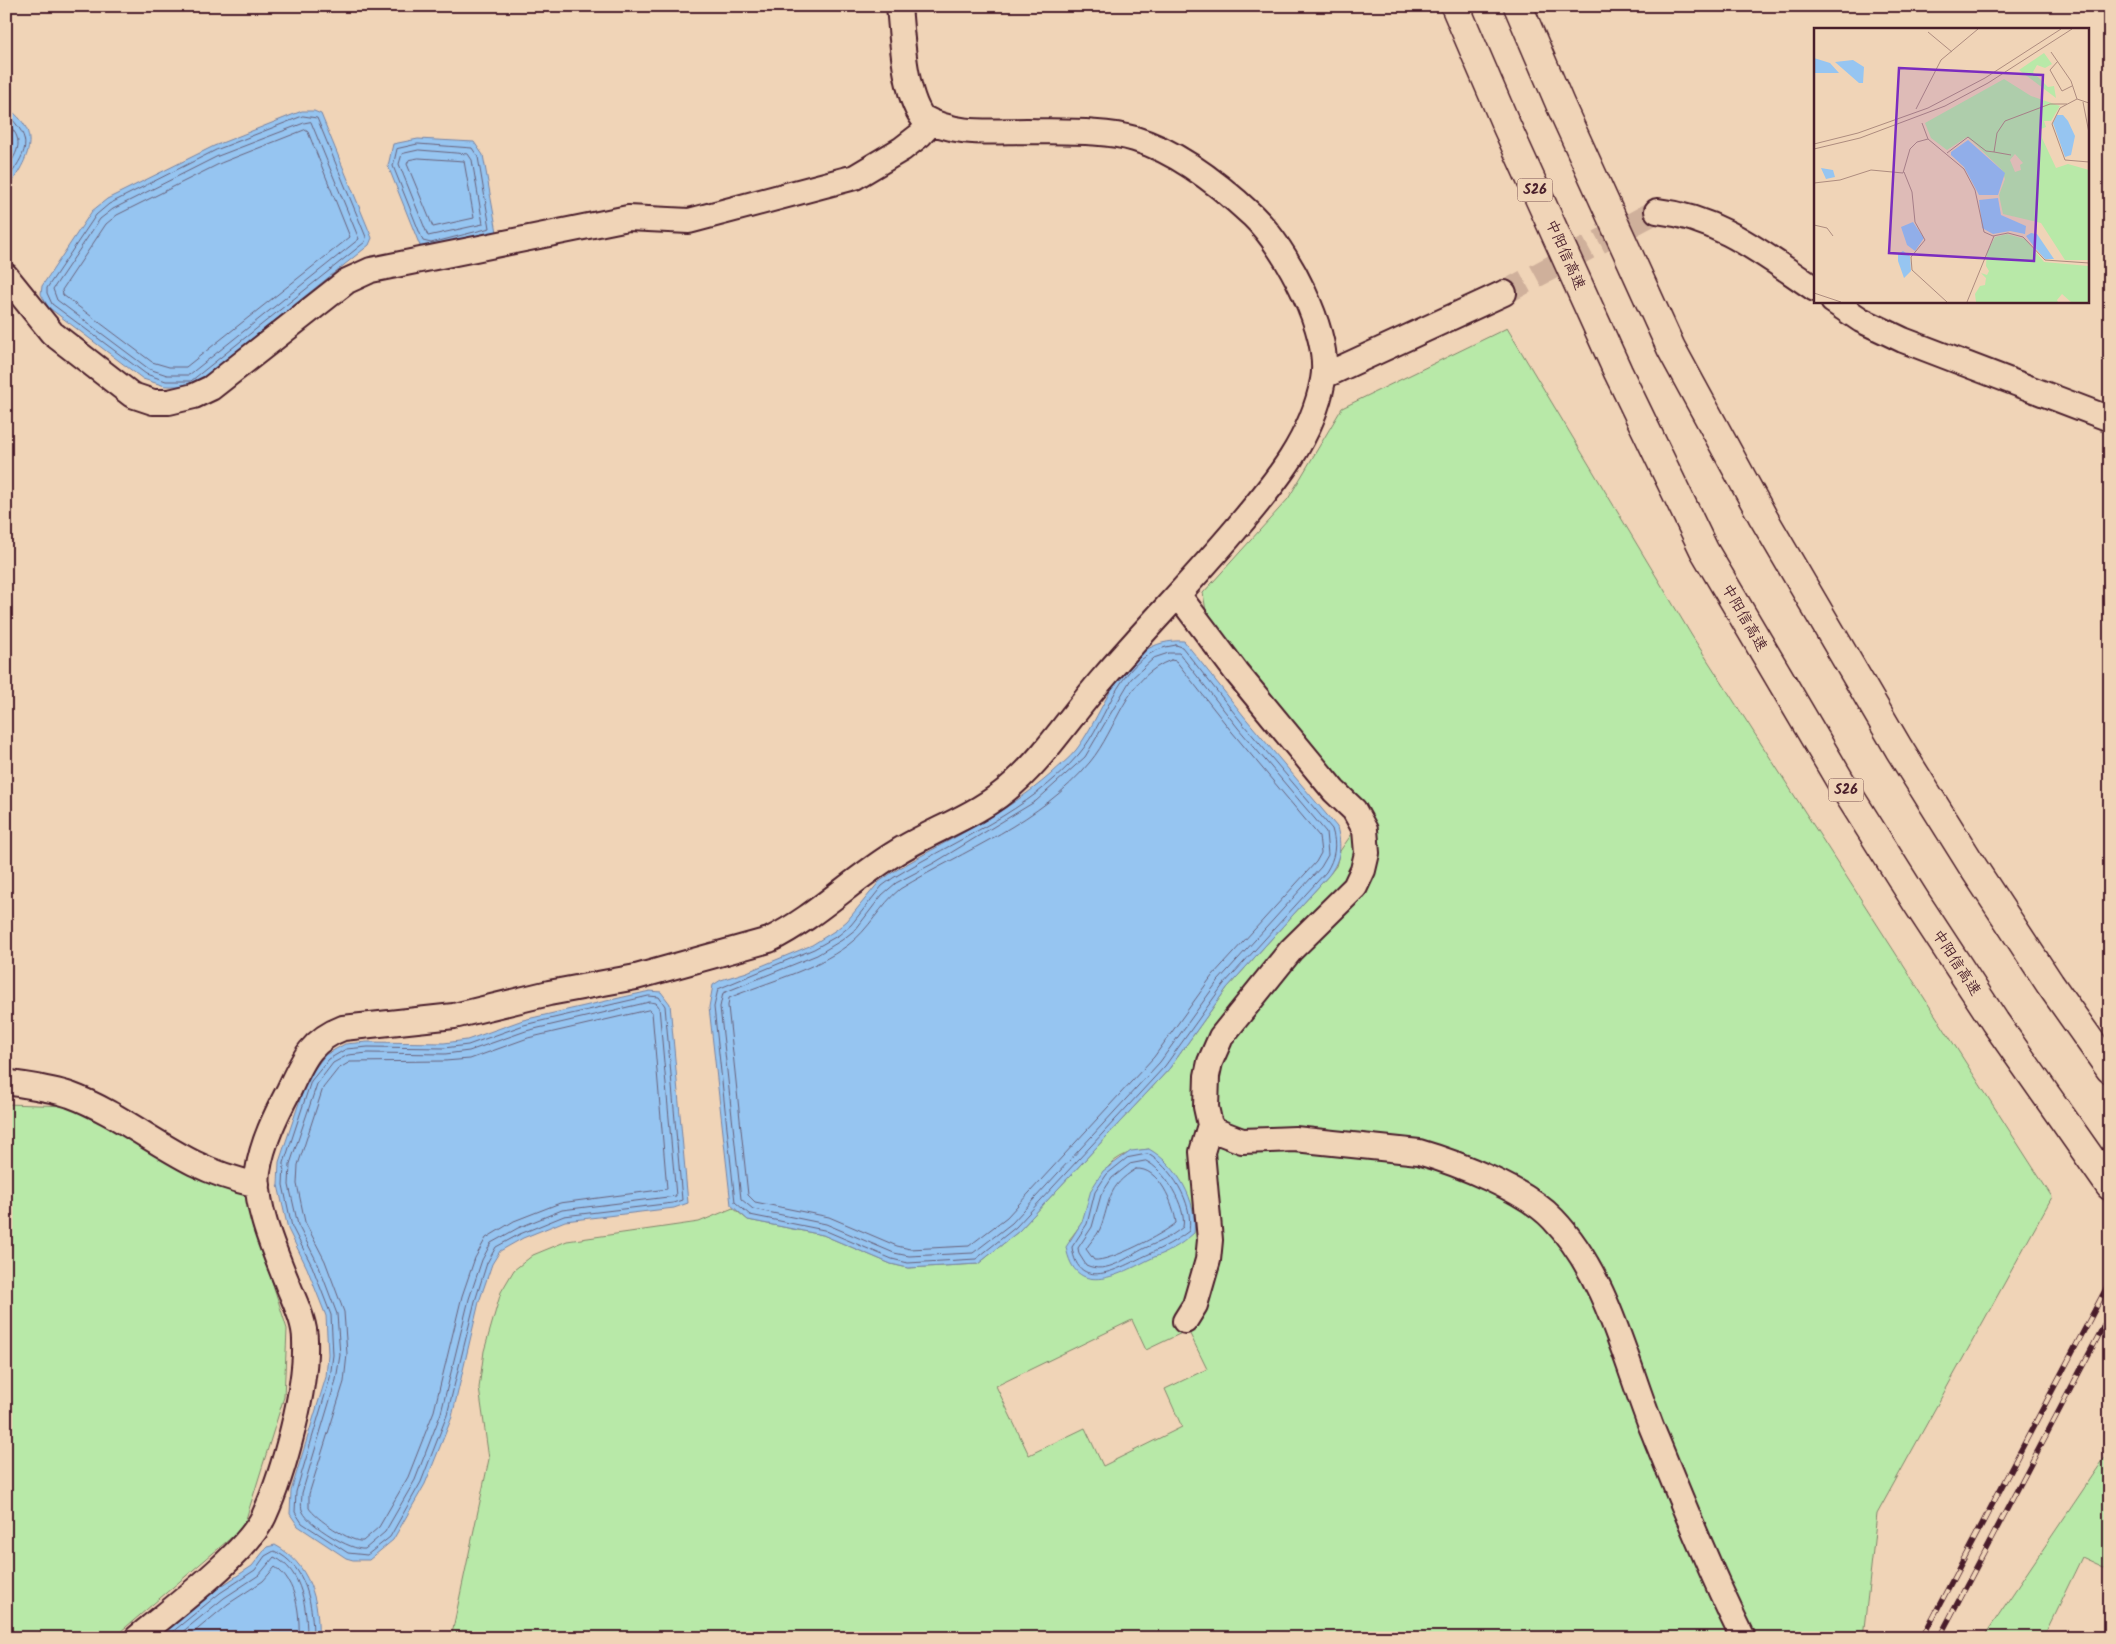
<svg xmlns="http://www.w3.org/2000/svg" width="2116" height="1644" font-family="Kalam,'LXGW WenKai TC',sans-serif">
  <rect width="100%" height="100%" fill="#f0d4b7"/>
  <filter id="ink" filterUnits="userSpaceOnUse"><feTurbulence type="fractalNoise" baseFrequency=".02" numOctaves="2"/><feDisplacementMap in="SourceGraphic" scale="10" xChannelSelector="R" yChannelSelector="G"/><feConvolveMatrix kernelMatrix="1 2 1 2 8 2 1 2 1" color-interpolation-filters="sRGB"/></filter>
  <g filter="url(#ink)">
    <path fill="#b8e9a8" stroke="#81846a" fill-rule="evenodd" d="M1507 328 1692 636 2052 1197 1877 1514 1863 1638H451L489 1459 479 1388 484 1351 501 1292 514 1270 533 1255 567 1241 699 1222 733 1208 748 1220 823 1235 891 1264 908 1268 978 1264 1019 1231 1169 1069 1227 988 1329 875 1336 866 1340 851 1367 812 1207 617 1203 593 1288 499 1342 408ZM1149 1149 1172 1249 1151 1258 1069 1240C1074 1234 1079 1227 1083 1221 1102 1184 1098 1154 1149 1149ZM1132 1320 1146 1350 1188 1330 1207 1369 1165 1389 1182 1427 1103 1466 1085 1428 1029 1455 996 1386Z
      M6 1104 69 1106 245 1195 287 1329 284 1397 246 1519 239 1531 113 1638H6Z
      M2110 1450V1570L2082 1557 2043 1638H1983Z"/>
    <path fill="#96c5f1" stroke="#7883a2" d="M6 107C46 134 26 160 6 192Z
      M302 111H314L321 114 372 238 369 245 193 386H165L143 379 48 307 41 294 42 286 92 211 107 199 214 146Z
      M418 139 474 142 483 155 497 232 431 248 420 246 388 166 393 144Z
      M1184 641 1247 720 1337 827C1342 846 1341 859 1329 875L1227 988 1169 1069 1019 1231 978 1264 908 1268 891 1264 823 1235 748 1220 731 1205 709 1007 713 985 721 980 747 972 812 945 836 930 847 921 879 882 890 874C944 841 1003 816 1051 774 1059 766 1069 759 1076 750 1107 710 1121 637 1184 641Z
      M650 991 661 992 670 1004 688 1203 674 1208 565 1221 523 1238 500 1251 492 1264 479 1302 452 1417 425 1484 393 1540 369 1560H353L346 1558 298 1526 290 1514 291 1491 326 1377 328 1354 326 1316 307 1268 288 1229 278 1185 279 1162 307 1079 325 1055 345 1044 367 1042 444 1043 467 1040 523 1020Z
      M1149 1149C1177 1165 1198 1201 1194 1233 1187 1239 1180 1245 1172 1249 1165 1254 1155 1256 1148 1260 1117 1276 1075 1298 1066 1247L1082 1222 1091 1190 1103 1171 1131 1151Z
      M275 1545C309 1563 320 1601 318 1638H157L217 1589 252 1566 267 1547Z"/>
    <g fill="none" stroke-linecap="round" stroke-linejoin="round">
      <path stroke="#68617a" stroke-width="1" d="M6 113C36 142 26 151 6 182
        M303 116 317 118 366 237 365 242 191 381H166L146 374 52 304 47 293V288L96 215 109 204 216 150Z
        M6 122C25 140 19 150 6 170
        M311 122 359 239 189 375H167L149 369 57 300 53 289 100 219 113 209 218 156 304 123Z
        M305 130 308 132 350 237 186 367H169L152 362 63 295 62 290 106 224 117 215 221 163Z
        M418 144 472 148 478 157 490 228 431 243 423 241 393 166 397 149Z
        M419 150 468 154 472 160 483 224 428 236 399 164 402 154Z
        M419 158 464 161 474 218 433 227 407 164 409 160Z
        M1176 645 1182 647 1243 724 1332 829C1337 845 1335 858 1326 872L1223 985 1165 1066 1016 1227 976 1259 908 1263 892 1259 824 1230 750 1215 735 1202 714 1007 718 989 814 949 839 935 851 925 882 886 893 878C956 839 1029 812 1079 754 1110 718 1118 652 1176 645Z
        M1169 653H1179L1238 728 1326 832 1328 855 1321 867 1218 981 1160 1062 1012 1223 973 1253 909 1256 894 1253 826 1224 753 1209 741 1199 720 1007 723 993 817 955 842 940 856 929 882 895 896 883 934 863 1036 801 1085 757 1131 679 1154 658Z
        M1171 660 1176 661 1232 732 1319 836 1321 853 1316 862 1212 976 1154 1057 1007 1217 969 1246 910 1249 897 1246 829 1217 755 1202 748 1195 728 1006 729 998C769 981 813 971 848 945 869 930 880 905 900 889 964 850 1041 822 1090 762 1118 728 1125 677 1171 660Z
        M649 996 659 997 665 1006 682 1200 673 1203 564 1216 520 1234 496 1247 487 1263 475 1301 447 1415 421 1482 390 1537 367 1555 348 1553 302 1523 295 1512 296 1492 330 1378 333 1355 331 1315 312 1266 292 1227 283 1185 284 1163 311 1081 329 1059 346 1049 368 1047 444 1048 468 1045 524 1025Z
        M650 1002 656 1003 659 1007 676 1196 562 1210 518 1228 491 1243 482 1260 469 1299 441 1413 415 1480 385 1532 365 1549C351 1551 309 1525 303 1512 300 1507 302 1499 302 1493L336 1380 340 1355 337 1314 318 1264 298 1225 289 1185 290 1164 317 1084 333 1063 348 1055 368 1053 445 1054 469 1051 526 1031Z
        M649 1010 652 1012 667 1189 560 1203 514 1221 486 1238 475 1258 462 1296 434 1411 408 1477 379 1527 363 1541C351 1543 315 1518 309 1508V1494L344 1382 347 1354 344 1312 325 1261 305 1222 297 1184 298 1165 323 1088 338 1069 350 1062 445 1061 470 1059 528 1038Z
        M1148 1154C1171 1167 1194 1203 1189 1231 1176 1241 1164 1247 1149 1254 1124 1265 1078 1296 1072 1247L1087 1224 1095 1192 1107 1174 1127 1158Z
        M1146 1161C1164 1169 1187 1207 1183 1227 1171 1237 1159 1242 1145 1248 1127 1257 1107 1275 1086 1265L1079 1254 1078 1248 1092 1227 1101 1195 1112 1178 1130 1164Z
        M1136 1169C1159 1167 1174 1204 1176 1223 1163 1234 1110 1262 1094 1260L1086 1249C1090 1242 1097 1236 1100 1229 1111 1201 1106 1187 1136 1169Z
        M165 1638 220 1593 255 1570 265 1556 274 1551C307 1565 313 1606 313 1638
        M175 1638 224 1598 259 1575 274 1557C303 1570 307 1610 307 1638
        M187 1638 228 1604 263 1581 275 1567C297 1582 300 1614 299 1638"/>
      <path stroke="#cfb09b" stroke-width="24" stroke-dasharray="24 12" stroke-linecap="butt" d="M1504 293 1657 211"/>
      <defs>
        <path id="street" d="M1657 211C1720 218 1764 255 1815 289
          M6 276 52 333 132 395 153 402H169L194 396 211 388 347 281 371 270 628 218 689 221 855 177 902 149 920 135 932 122
          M1833 301 1861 320 1903 340 2110 419
          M1324 376 1504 293
          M1179 596 1237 673 1334 791 1354 810 1365 830 1367 853 1363 870 1355 887 1291 950 1221 1037 1210 1062 1207 1076 1206 1107 1210 1125 1216 1131 1242 1141 1295 1139 1419 1152C1457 1163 1526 1190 1553 1219 1606 1274 1624 1357 1651 1426 1680 1497 1709 1569 1743 1638
          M6 1082C28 1086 49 1088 70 1095 114 1111 152 1142 194 1163 214 1173 236 1180 258 1185
          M1185 1321 1195 1305 1208 1260 1210 1240 1202 1152 1210 1125
          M137 1638C170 1610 247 1553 264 1516 284 1472 307 1388 305 1340 305 1320 293 1299 286 1280 274 1250 254 1204 258 1171 262 1143 276 1115 289 1090 303 1060 311 1040 343 1028L454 1016 549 993 636 977 769 940C816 917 852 879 897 852 934 829 981 814 1013 784 1048 753 1074 711 1105 676 1148 626 1193 580 1236 529 1274 484 1312 440 1323 380 1332 333 1286 248 1253 216 1220 185 1179 152 1135 139 1104 130 1060 132 1027 131 990 131 956 136 922 117 904 92 902 36 899 6"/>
        <path id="highway" d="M1455 6 1507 127 1618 372 1704 550 1842 784 1917 903 1995 1022 2110 1186
          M1518 6 1560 104 1671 348 1763 517 1899 749 1973 867 2050 984 2110 1069"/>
      </defs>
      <use href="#street" stroke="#4a1f2b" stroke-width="28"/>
      <use href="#highway" stroke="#4a1f2b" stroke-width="31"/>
      <use href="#street" stroke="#f0d4b7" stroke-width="24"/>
      <use href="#highway" stroke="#f0d4b7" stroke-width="28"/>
      <defs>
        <path id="rail" d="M1922 1638 2110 1281
          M1939 1638 2110 1314"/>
      </defs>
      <use href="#rail" stroke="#4a1f2b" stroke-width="5.5"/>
      <use href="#rail" stroke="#f0d4b7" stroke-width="4" stroke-dasharray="11" stroke-linecap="butt"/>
    </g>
  </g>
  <g text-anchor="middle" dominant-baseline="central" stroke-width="4.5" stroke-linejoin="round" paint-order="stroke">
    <g fill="#f0d4b7" stroke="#7c5555" stroke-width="1">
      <rect x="1517.5" y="178.5" width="35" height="23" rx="4"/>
      <rect x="1828.5" y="778.5" width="35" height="23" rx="4"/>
    </g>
    <g font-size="14" font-weight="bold" fill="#4a1f2b">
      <text x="1535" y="190">S26</text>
      <text x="1846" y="790">S26</text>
    </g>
    <g font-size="15" fill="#4a1f2b" stroke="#f0d4b7">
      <text transform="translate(1565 255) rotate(66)">中阳信高速</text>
      <text transform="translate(1744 618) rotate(60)">中阳信高速</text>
      <text transform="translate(1956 963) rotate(57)">中阳信高速</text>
    </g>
  </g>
  <g transform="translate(1814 28)">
    <rect width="275" height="275" fill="#f0d4b7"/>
    <path d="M230 25 238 36 231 40 223 37 219 44 234 59 240 58 242 70 205 42ZM190 51 217 68 246 78 237 93H230L232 99 227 101 228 110 242 140 254 136 275 142V232H251L227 195 189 186 185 167 191 151 188 142 158 113 153 109 133 122 117 110 111 95ZM201 126 209 135 206 137 207 142 201 144 196 132ZM193 206 211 211 230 234 274 238 275 274H257L248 266 243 272 244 274H162L161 266 166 258 171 257 172 250 167 245 173 247 175 243 172 238 173 224 181 209Z" fill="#b8e9a8" fill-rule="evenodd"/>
    <path d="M0 30 16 35 25 45H0ZM39 32 50 39 49 55H45L21 34ZM243 87H249L254 93 261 108 257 127 251 129 239 95ZM154 112 191 145 184 167H165L150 139 137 127V124ZM7 140 19 142 21 149 12 151ZM184 170 187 187 212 198 211 206 196 203 179 206 168 200 165 172ZM99 194 110 210 101 223 93 217 87 199ZM217 205 223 206 240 231H231L221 220 212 208ZM89 223 96 228 97 243 90 250 84 233V226Z" fill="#96c5f1"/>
    <path fill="none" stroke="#ae8c7f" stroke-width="1" d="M114 4 138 24M237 24 257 53 263 71 275 75M244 33 236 42 248 63 258 58M263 71 246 80 238 96 251 132 275 134M269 74 275 105M102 81 127 32 164 1M108 95 114 111M0 116 44 105 114 80 171 50 247 1M0 121 46 110 131 78 174 55 258 1M180 124 197 127M133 125 154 109 172 123 180 124 183 105 191 93 236 76H253M90 144 98 164 101 194 111 212 97 229 98 242 133 274M0 155 26 152 57 142 89 145 96 121 103 114 114 111 150 141 161 162 170 204 179 208 194 205 209 209 231 232 275 235M0 197 13 200 19 208M0 265 27 274M153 274 180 208"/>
    <path fill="#7b2cbf" fill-opacity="0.15" stroke="#7b2cbf" stroke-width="2.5" d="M85 40 229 47 220 233 75 225Z"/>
    <rect width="275" height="275" fill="none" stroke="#4a1f2b" stroke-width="2.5"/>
  </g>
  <rect width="2116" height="1644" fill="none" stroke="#f0d4b7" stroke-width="25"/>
  <rect x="12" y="12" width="2091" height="1619" fill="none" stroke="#4a1f2b" stroke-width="2" filter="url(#ink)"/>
</svg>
